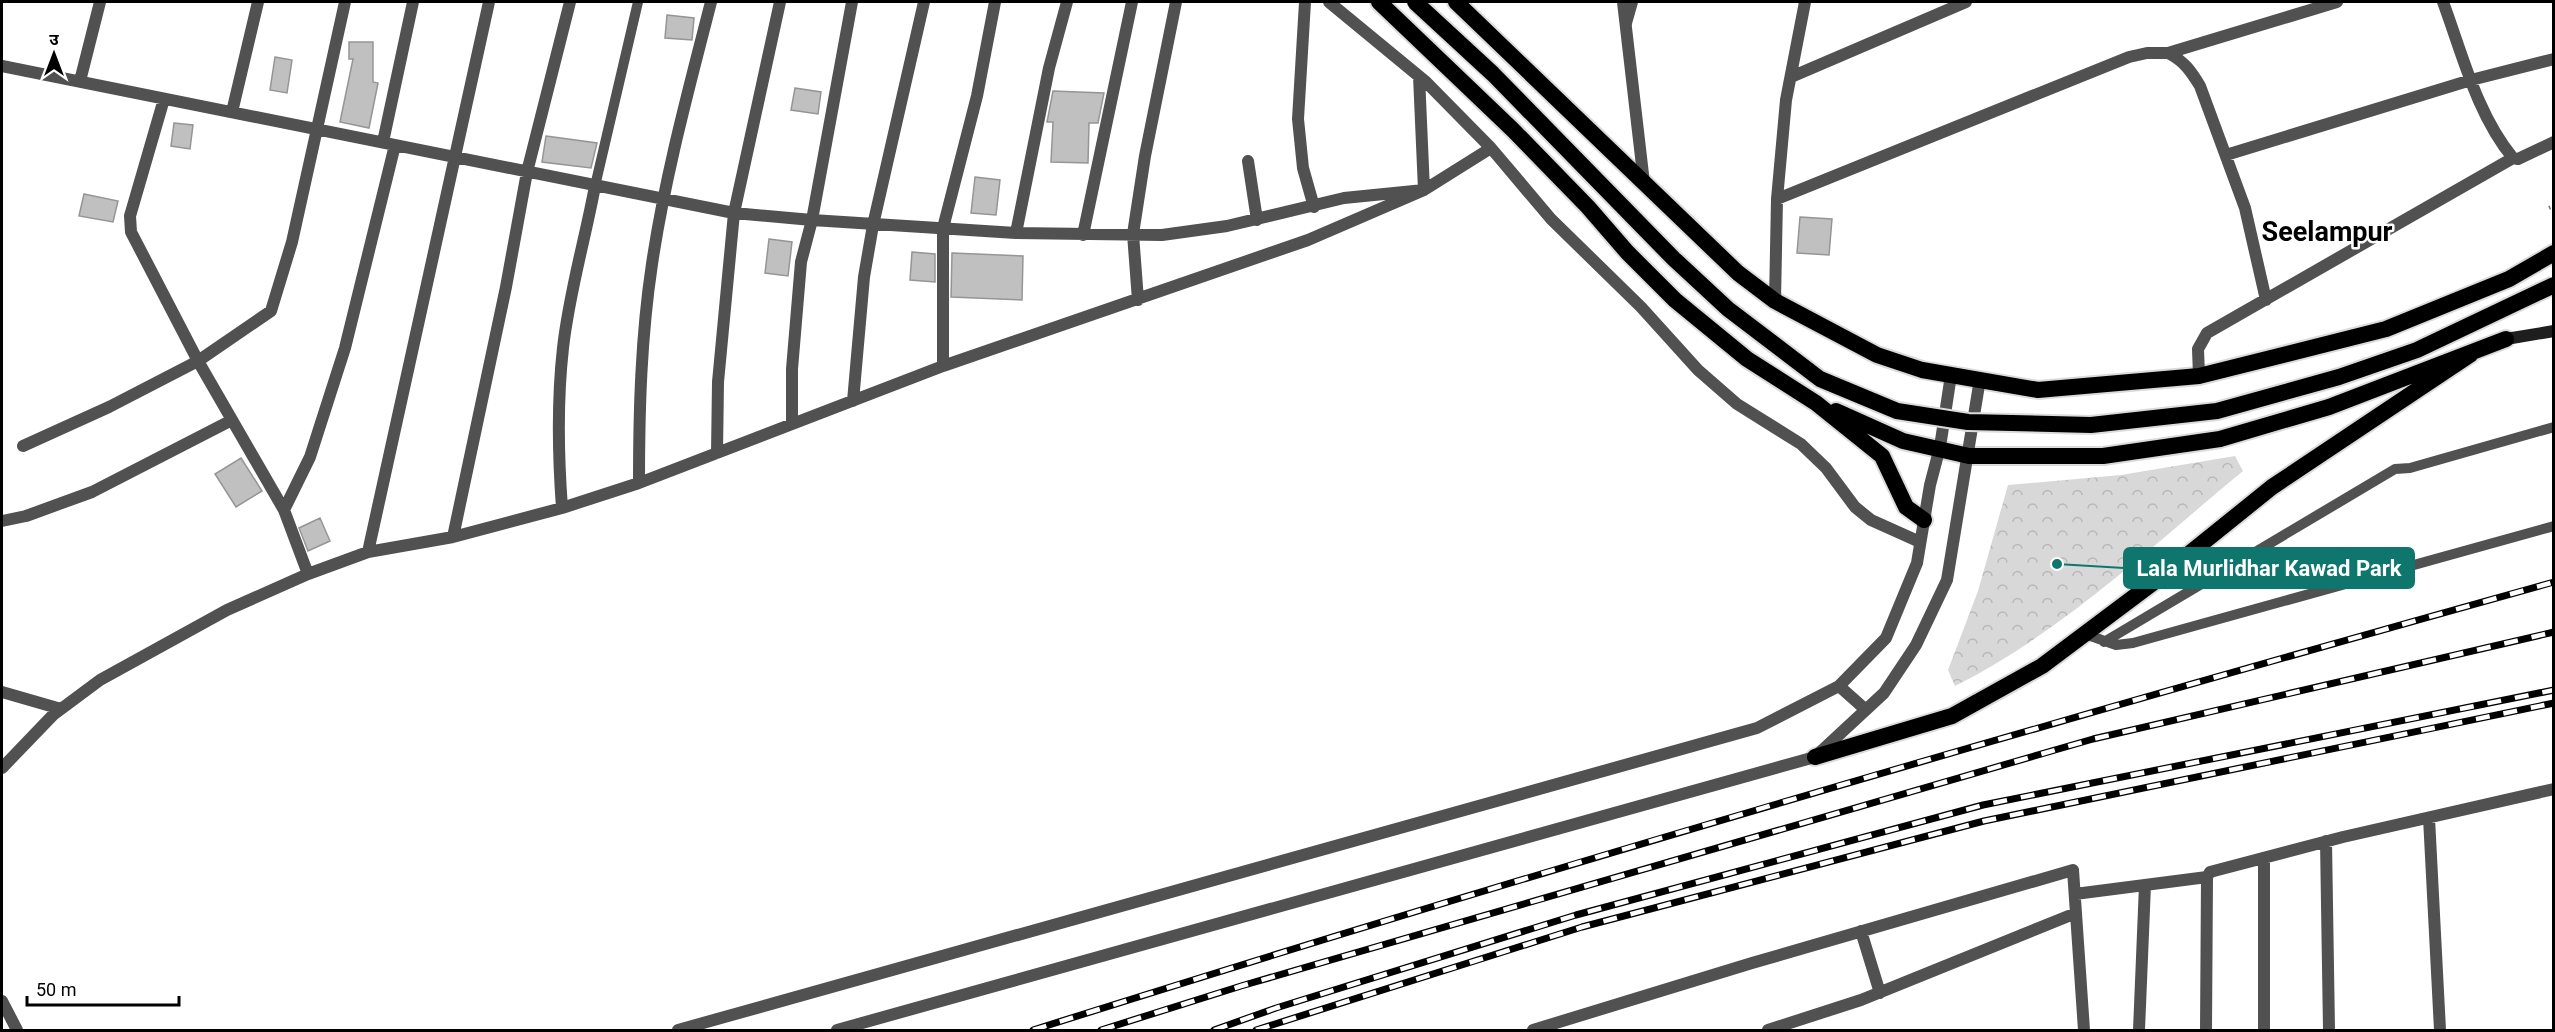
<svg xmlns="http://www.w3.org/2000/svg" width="2555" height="1032" font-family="Roboto,'Noto Sans Devanagari',sans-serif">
  <defs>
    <pattern id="park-crowns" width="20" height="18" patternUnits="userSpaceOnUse" patternTransform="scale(1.5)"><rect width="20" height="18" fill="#d8d8d8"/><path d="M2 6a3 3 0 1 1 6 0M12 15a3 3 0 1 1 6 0" fill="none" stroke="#b8b8b8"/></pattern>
  </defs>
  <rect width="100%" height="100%" fill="#fff"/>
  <path fill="url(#park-crowns)" d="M2235 456 2243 471C2152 546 2061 633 1955 686L1948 670 1978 591 2008 485 2121 475Z"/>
  <path fill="#c0c0c0" stroke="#959595" stroke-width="1.5" d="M667 15 694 18 692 40 665 38Z
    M349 42H373V82L378 83 369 128 340 122 353 59H349Z
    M275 57 292 60 287 93 270 90Z
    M795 88 821 92 818 114 791 110Z
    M1053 91 1104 93 1098 123H1089L1088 163 1051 162 1053 122H1047Z
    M174 123 193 125 190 149 171 146Z
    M546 136 597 143 591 168 542 162Z
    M975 177 1000 180 996 215 971 213Z
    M84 194 118 201 113 222 79 216Z
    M1800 217 1832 219 1829 255 1797 253Z
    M769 239 792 242 788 276 765 273Z
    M912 252 935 254V282L910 280Z
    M952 253 1023 256 1022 300 951 297Z
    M241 458 262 491 236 507 215 474Z
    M320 518 330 541 308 551 299 528Z"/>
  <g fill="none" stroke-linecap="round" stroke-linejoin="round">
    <defs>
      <path id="trunk" d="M1379 2 1513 130 1588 207 1627 252 1675 300 1747 359 1816 403 1882 456 1906 507 1924 520
        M1456 2 1738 273 1775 301 1877 355 1922 370 2038 390 2199 376 2386 329 2509 279 2554 253
        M1836 411 1903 441 1969 456H2103L2220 439 2329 407 2506 339
        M1815 757 1952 716 2042 666 2154 582 2272 487 2471 354"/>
    </defs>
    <use href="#trunk" stroke="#dbdbdb" stroke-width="20"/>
    <path stroke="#737373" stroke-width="4" stroke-dasharray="1.5 3" stroke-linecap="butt" d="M2549 208 2554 206"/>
    <path stroke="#515151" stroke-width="10" d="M595 186 638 2
      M2085 634 2116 645 2133 643 2554 526
      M2104 642 2395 469 2410 468 2554 427"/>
    <path stroke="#515151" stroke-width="12" d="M1305 2 1298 119 1303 168 1314 207
      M1329 2 1426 82 1491 148 1551 219 1641 307 1698 370 1737 404 1801 444 1826 468 1855 507 1871 520 1920 542
      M2443 2C2462 53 2477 115 2513 158L2518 159 2554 142
      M1626 23 1632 2
      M2168 53C2184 61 2191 71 2200 86L2245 208 2266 300
      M2 66 734 213 812 220 1016 233 1162 235 1227 226 1344 198 1424 190 1419 76
      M1791 77 1966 2
      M80 81 100 2
      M164 99 130 216 131 232 198 361 284 510 308 574
      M232 112 258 2
      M383 142 413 2
      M2226 155 2471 80 2554 59
      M1248 161 1257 220
      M1777 199 2129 57 2147 53H2168L2337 2
      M1016 233 1049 68 1067 2
      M1083 235 1132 2
      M1138 300 1133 234 1145 156 1176 2
      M1775 301 1777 199 1786 100 1805 2
      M943 366V228L977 96 995 2
      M2199 376 2198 349 2207 333 2513 158
      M853 401 864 277 873 225 924 2
      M792 422V369L801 262 812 220 852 2
      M23 446 109 407 198 361 271 311 292 242 345 2
      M717 453 718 382 734 213 780 2
      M639 483C639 410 641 337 652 264 665 176 689 88 711 2
      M562 508C558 454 557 401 563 348 569 293 585 240 595 186
      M284 510 310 457 345 348 395 145
      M2 521 26 516 92 492 232 420
      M453 537 506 287 527 172 570 2
      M368 552 489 2
      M2 692 61 709
      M2 768 53 715 100 680 227 610 308 574 368 552 453 537 562 508 639 483 943 366 1308 240 1424 190 1491 148
      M2429 818 2440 1030
      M2326 841 2329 1030
      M2264 858V1030
      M2075 894 2207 877
      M1861 931 1880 993
      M2 1001 17 1030
      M1533 1030 1752 963 2073 870 2084 1030
      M1768 1030 1861 1000 2076 913
      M2139 1030 2145 885
      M2206 1030 2207 877 2210 872 2343 837 2554 789"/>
    <path stroke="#515151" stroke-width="12" d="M1623 2 1644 183
      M1839 686 1866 710
      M678 1030 1757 728 1839 686 1886 638 1917 563 1930 485 1940 447 1951 375
      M837 1030 1815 757 1884 693 1916 645 1947 580 1980 379"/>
    <path stroke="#1e1e1e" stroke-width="12" d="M2506 339 2554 331"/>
    <use href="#trunk" stroke="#000" stroke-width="16"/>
    <defs>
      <path id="rail" d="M1033 1030C1537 871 2044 724 2554 582
        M1101 1030 1241 986 2093 739 2554 632
        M1214 1030 1276 1008 1576 915 1983 805 2554 690
        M1256 1030 1582 927 1984 821 2554 703"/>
    </defs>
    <use href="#rail" stroke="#000" stroke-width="7"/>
    <use href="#rail" stroke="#fff" stroke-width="4.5" stroke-dasharray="14" stroke-linecap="butt"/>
    <defs>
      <path id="trunk-bridge" d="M1415 2 1493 74 1674 259 1728 309 1820 379 1897 411 1968 422 2091 425 2217 411 2339 377 2417 350 2554 285"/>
    </defs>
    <use href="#trunk-bridge" stroke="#dbdbdb" stroke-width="20" stroke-linecap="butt"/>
    <use href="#trunk-bridge" stroke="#000" stroke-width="16"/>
  </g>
  <g text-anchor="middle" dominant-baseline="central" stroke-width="5" stroke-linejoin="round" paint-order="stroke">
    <g font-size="27" font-weight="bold" fill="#000" stroke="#fff">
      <text x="2327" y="232">Seelampur</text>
    </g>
  </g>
  <path fill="none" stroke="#0f766e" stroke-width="2" d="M2057 564L2124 568"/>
  <circle fill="#0f766e" stroke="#fff" stroke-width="2" cx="2057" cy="564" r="6"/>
  <rect fill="#0f766e" stroke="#0f766e" stroke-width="2" x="2124" y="548" width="290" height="40" rx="6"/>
  <g font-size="22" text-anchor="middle" font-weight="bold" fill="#fff">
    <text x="2269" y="576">Lala Murlidhar Kawad Park</text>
  </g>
  <rect width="2555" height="1032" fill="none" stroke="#000000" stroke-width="6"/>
  <g transform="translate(54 54)" stroke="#ffffff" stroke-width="4.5" paint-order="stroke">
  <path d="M0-4.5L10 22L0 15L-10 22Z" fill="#000000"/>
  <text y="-9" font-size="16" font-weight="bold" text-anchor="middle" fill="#000000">उ</text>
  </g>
  <path d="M27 996v9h152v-9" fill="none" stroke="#000000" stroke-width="3"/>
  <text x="36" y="996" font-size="18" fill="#000000" stroke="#ffffff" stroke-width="4.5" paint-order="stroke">50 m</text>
</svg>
